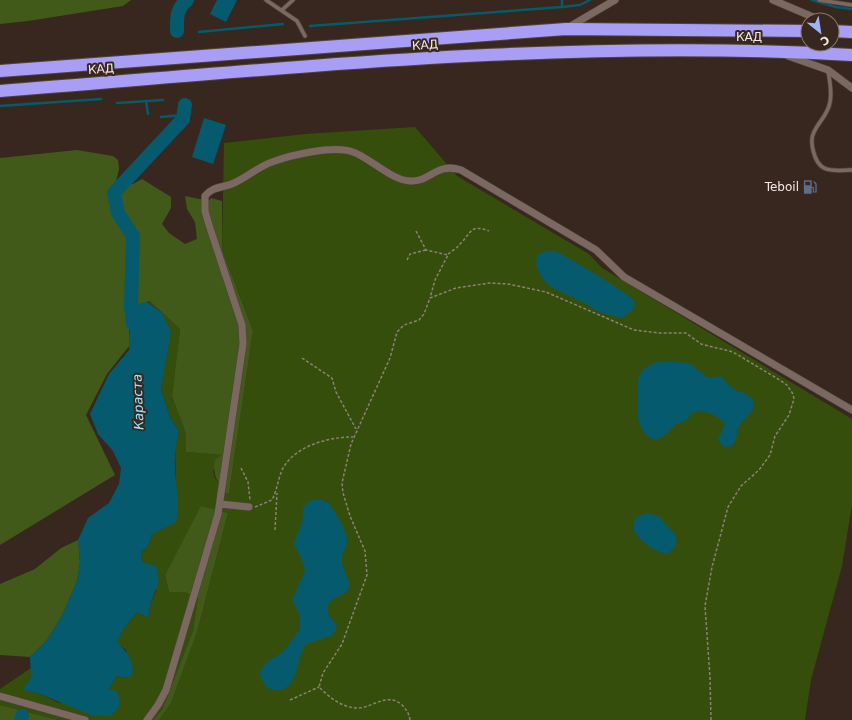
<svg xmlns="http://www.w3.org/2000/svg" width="852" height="720" font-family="'DejaVu Sans',sans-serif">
  <rect width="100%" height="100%" fill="#37271f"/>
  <path fill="#364e0c" d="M415 127 457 176 589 254 602 268 852 419V505L842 566 811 680 805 720H159L171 703 197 632 228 513 201 507 165 575 169 592H184L198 598 193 631 162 710 153 720H58L0 705V689L31 668V677L24 690 40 694 59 703 109 689 117 676 128 678 126 650 116 642 124 628 137 612 148 618 151 602 156 591 143 563 141 554 150 542 152 534 163 528 176 485 175 448 179 431 170 417 161 389 165 362 162 313 148 302 151 301 180 329 172 396 186 434V452L223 455 213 471 215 478 226 493H229L253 331 222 250 224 143 305 134Z"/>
  <path fill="#415a1a" d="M0 0H131L123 6 28 21 0 24Z
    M77 150 113 156 118 160 119 169 116 181 133 184 142 179 171 197V208L162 224 169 233 185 244 197 239 195 222 187 209 185 196 209 201 211 198 222 201V250L253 331 229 493H226C217 481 212 475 215 460L222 455 186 452V434L172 396 180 329 150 301 128 309 130 345 107 374 86 415 115 475 0 545V158Z
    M201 506 228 513 197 632 171 703 159 720H153L162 710 193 631 198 598 184 592H169L165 575Z
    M78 540 80 563 77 581 62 616 47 640 30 657 0 655V584L35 569 61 548Z
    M0 705 58 720H0Z"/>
  <path fill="#055b6d" d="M217 0H237L226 22 210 14Z
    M204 118 226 125 213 164 192 157Z
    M546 251H556L563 255C574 261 630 294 634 301 635 304 634 307 633 310L621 318 596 311 590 306 551 287 542 278 537 268 536 259 538 255Z
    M147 302 162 313 171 332 161 389 170 417 179 431C176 444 174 455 175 468 176 489 180 501 176 522L152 534 150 542 141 554 143 563 156 566 159 581 151 602 148 618 137 612 124 628 117 642C127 652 132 658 133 673L128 678 117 676 109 689 117 692C121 703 120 709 110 716L91 715 40 694 23 690 31 677 30 657 47 640 62 616 77 581 80 562 78 540 88 518 109 503 119 484 121 468 113 451 98 434 90 414 109 374 129 350 131 306Z
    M663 361 689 363 708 378 721 376C725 381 730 387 735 390 742 394 749 392 753 401 757 411 745 417 740 424 735 432 739 449 724 447L718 440 725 424C721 417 702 408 694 412 685 418 690 421 676 424 668 431 664 440 652 439 636 429 637 412 638 397 638 390 636 381 640 375 644 366 654 362 663 361Z
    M312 500H323L328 503C334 510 348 532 347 541 347 549 341 553 342 562 343 571 350 578 349 588 343 598 323 598 328 613 330 618 335 621 337 627L333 635 306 644C296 656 299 689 278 690 273 691 269 689 266 686 262 681 260 677 260 671L268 661 283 652 300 629V615L292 600 305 571 302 560 294 544C295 537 299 532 301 525 306 513 297 509 312 500Z
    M647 513 658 516 675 534C679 542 675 548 668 553 659 556 632 536 633 526 633 523 635 519 637 517Z"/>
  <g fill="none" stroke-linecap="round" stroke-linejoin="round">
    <path stroke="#055b6d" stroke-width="2.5" d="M562 0V7
      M812 0 836 7 852 9
      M310 26 562 7 580 5 590 0
      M199 32 283 24
      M146 101 148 114
      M117 103 163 100
      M0 106 101 99
      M161 117 183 115"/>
    <path stroke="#055b6d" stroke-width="14" d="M177 31C177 18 176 9 187 0
      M133 324 131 306 133 236 118 213 114 193 183 119 185 105
      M21 720 22 716"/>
    <defs>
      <path id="service" d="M266 0 297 21 305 36
        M819 0 852 5
        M282 10 293 0
        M828 71C830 81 832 92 830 102 828 115 819 121 814 132 809 141 814 163 824 168 832 172 843 170 852 170"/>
      <path id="minor" d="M773 0 820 20
        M569 27 615 0
        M788 56 828 70 852 88
        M220 504 249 507
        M0 696 85 720
        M147 720 158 705 166 690 218 514 243 344 242 325 209 225 205 211V196C213 186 223 188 234 183 247 177 258 167 272 162 291 155 333 145 353 152 370 158 391 180 410 181 431 182 436 162 461 170L596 250 624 277 852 410"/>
      <path id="motorway" d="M832 31 852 32
        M0 71 566 29 808 31
        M0 91C283 69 568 38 852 55"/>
    </defs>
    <use href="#service" stroke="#51433e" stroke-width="5"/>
    <use href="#minor" stroke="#51433e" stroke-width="8"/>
    <use href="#motorway" stroke="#51433e" stroke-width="14"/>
    <path stroke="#8d8079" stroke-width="1.5" stroke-dasharray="3 2" stroke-linecap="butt" d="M416 231 426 250 448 255 435 280 430 298
      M448 254C452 251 457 248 460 244 472 232 470 224 489 231
      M407 260 410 254 426 250
      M302 358 332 378 336 392 356 429
      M241 468 248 482 250 500
      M255 507 272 500C277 490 278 480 282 470 294 446 328 437 353 437
      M275 530 277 493
      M290 700 319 687
      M410 720C409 713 406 709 401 704 385 692 372 709 356 708 341 707 329 697 319 687L323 673 342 644 367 575 365 551 350 516 343 493 342 483 351 444 390 358 397 332 404 325 419 320 424 314 430 298 456 288 490 283 508 284 546 292 634 330 659 333H686L701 344 733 352 778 379 787 385 793 394 794 399 789 415 775 436 770 455 759 470 741 486 728 507 712 567 705 606 710 677 711 720"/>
    <use href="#service" stroke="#7b6860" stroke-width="3.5"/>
    <use href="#minor" stroke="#7b6860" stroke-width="7"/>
    <use href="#motorway" stroke="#a89ef6" stroke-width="12"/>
  </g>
  <defs>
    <symbol id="fuel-bare" viewBox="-9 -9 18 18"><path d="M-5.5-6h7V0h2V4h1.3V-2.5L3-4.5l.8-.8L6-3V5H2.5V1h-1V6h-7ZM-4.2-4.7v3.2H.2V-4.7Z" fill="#5c6f8a" stroke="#37271f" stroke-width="2.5" paint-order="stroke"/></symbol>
  </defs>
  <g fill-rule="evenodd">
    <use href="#fuel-bare" x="800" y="177" width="20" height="20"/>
  </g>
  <g text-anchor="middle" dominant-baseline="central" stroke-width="4" stroke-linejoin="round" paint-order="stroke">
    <g font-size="12" fill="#f4e9e4" stroke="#37271f">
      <text x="749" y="37">КАД</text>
      <text transform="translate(425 45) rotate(-4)">КАД</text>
      <text transform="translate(101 69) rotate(-4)">КАД</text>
    </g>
    <g font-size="12" fill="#f4e9e4" stroke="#37271f" text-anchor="end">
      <text x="799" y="187">Teboil</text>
    </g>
    <g font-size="13" font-style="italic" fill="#a0e6fb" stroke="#37271f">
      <text transform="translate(138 402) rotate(-92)">Караста</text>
    </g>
  </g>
  <g transform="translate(820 32) rotate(150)"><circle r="19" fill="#37271f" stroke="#83756e"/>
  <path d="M0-3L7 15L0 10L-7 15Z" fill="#9db4fd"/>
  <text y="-6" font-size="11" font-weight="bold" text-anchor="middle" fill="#f4e9e4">С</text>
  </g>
</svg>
